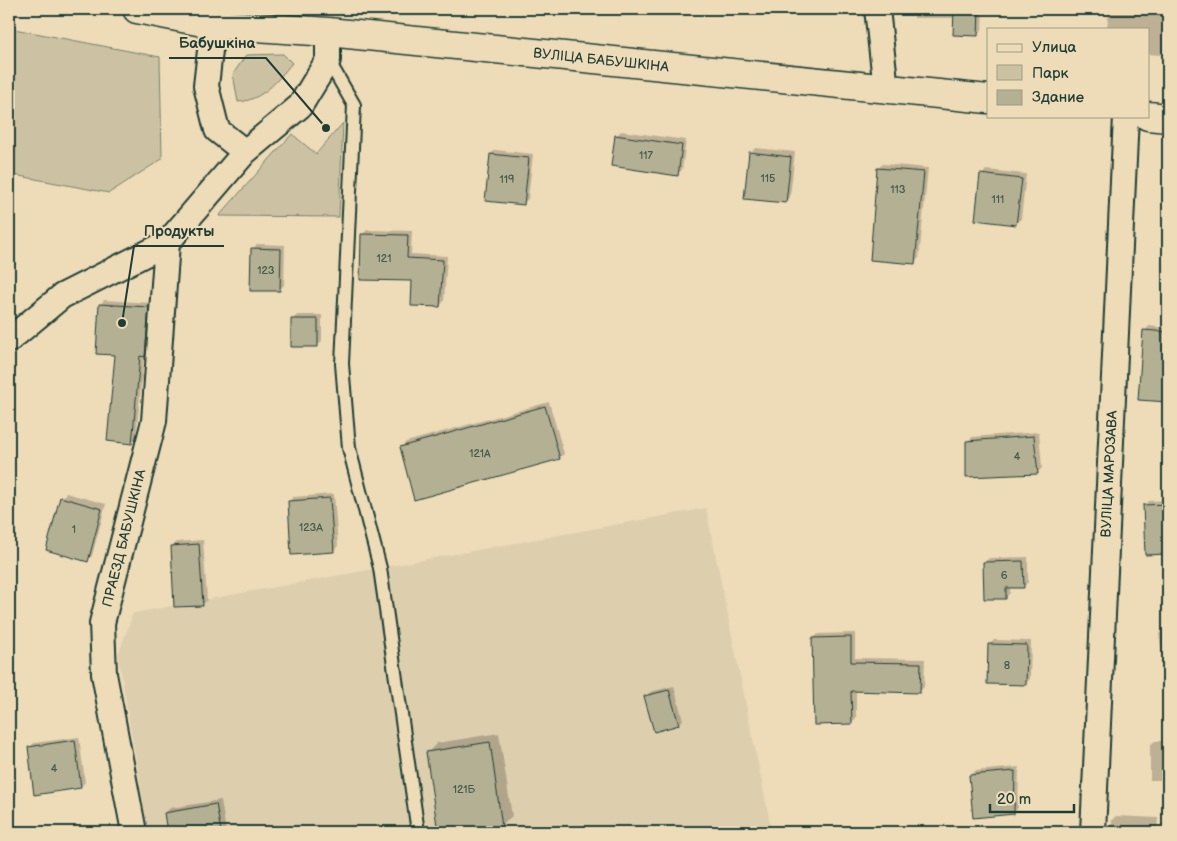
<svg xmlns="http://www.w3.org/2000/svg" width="1177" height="841" font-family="'Balsamiq Sans',sans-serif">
  <rect width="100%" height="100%" fill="#eedcb9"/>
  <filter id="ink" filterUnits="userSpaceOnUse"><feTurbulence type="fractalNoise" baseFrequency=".02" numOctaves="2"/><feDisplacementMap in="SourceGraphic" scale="10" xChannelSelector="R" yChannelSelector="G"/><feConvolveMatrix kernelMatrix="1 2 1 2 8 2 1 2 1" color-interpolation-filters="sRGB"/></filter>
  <g filter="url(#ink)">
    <path fill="#ddcfae" d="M706 508 772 832H148L118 655 133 613Z"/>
    <path fill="#ccc2a3" stroke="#76806c" d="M9 28 160 57 162 159 109 193 9 174Z
      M283 54 292 63C277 81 263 100 238 102L233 74 246 55Z
      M343 123 339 217 219 216 292 134 316 154Z"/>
    <path fill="#0003" d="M914 9H983L982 30 977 35 955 18H914Z
      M1109 9 1168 12 1165 50 1160 55 1148 54V29H1107Z
      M621 131 686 140 682 170 677 174 616 136Z
      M755 148 795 152 790 197 786 202 750 153Z
      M495 150 533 154 528 199 523 203 491 154Z
      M883 164 928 168 919 258 914 263 878 168Z
      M986 170 1026 174 1021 219 1016 223 982 175Z
      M367 230 412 231 411 254 447 256 444 301 440 306 362 235Z
      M257 244 285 245 284 285 279 290 253 249Z
      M104 300 153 303 149 351 144 355 136 438 132 442 116 354 100 305Z
      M297 315H322V341L318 345 292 320Z
      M1149 326 1168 328V401L1140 399 1145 331Z
      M549 402 564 454 559 458 401 447 406 442Z
      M1039 432 1042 468 1037 473 967 442 972 437Z
      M66 493 106 504 92 556 88 560 61 498Z
      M334 494 338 546 333 551 289 502 293 497Z
      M1168 500V553H1146L1145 505 1149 501Z
      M203 540 207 600 202 605 172 546 177 542Z
      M1028 557V582L1024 586H1010V593L1005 598 985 562 989 558Z
      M1168 628V666L1164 667 1159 634 1163 629Z
      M855 633V658L925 659 924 687 919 692 856 690V718L852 723 813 639 818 634Z
      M994 640 1031 641 1030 679 1025 684 989 645Z
      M674 686 683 720 678 724 645 697 650 692Z
      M499 733 512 816 502 825 456 832H440L428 752 437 743Z
      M79 737 85 782 81 787 29 748 34 743Z
      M1155 741H1168V780H1150V745Z
      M1019 767 1018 808 1013 813 970 776 975 771Z
      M221 800 226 831 224 832H169L165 813 170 808Z
      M1116 816 1158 818 1157 832H1111L1112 820Z"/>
    <path fill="#b4b094" stroke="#1f3d34" d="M954 9H979L978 36 953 35Z
      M615 135 682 145 678 176 611 166Z
      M749 152 791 157 786 203 744 199Z
      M490 154 529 158 524 205 485 201Z
      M877 168 924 172 915 264 870 260Z
      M980 174 1022 179 1016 225 975 220Z
      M361 234 408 235 407 258 443 260 440 307 411 306 412 281 360 280Z
      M251 248 281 249 280 291H250Z
      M99 304 149 307 145 357 140 356 132 444 107 441 115 355 96 354Z
      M291 319H318V347H291Z
      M1143 330 1168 332V402L1138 400Z
      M545 406 560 459 414 500 400 447Z
      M1034 436 1038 474 966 477V441Z
      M60 497 102 509 88 562 46 550Z
      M330 498 334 552 291 555 288 501Z
      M1168 504V554L1145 555 1143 505Z
      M199 544 203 606 174 607 171 546Z
      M1023 561 1024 588H1006V599H984L983 562Z
      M851 637V662L921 663 920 693 851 691 852 724 814 725 812 638Z
      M988 644 1027 645 1026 685 987 684Z
      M669 690 679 725 654 732 644 696Z
      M75 740 81 788 34 795 28 747Z
      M490 742 502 827 465 832H438L426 752Z
      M1015 771 1014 814 973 818 969 775Z
      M216 804 221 832H167L164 813Z"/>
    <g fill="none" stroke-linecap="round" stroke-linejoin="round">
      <defs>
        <path id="lane" d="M328 60 354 105 342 364 349 448 380 568 418 832"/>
        <path id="street" d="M877 9 886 89
          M213 24 206 86 217 130 245 152
          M9 340 62 296 167 243 245 152 300 106 328 60V32
          M134 832 104 674 102 623 154 421 167 243
          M1093 832 1126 116"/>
        <path id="secondary" d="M137 9 213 24 328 32 988 99
          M1148 116 1168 118"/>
      </defs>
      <use href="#lane" stroke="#1f3d34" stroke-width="16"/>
      <use href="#street" stroke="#1f3d34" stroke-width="28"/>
      <use href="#secondary" stroke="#1f3d34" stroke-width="31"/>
      <use href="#lane" stroke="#eedcb9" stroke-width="12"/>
      <use href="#street" stroke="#eedcb9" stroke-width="24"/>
      <use href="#secondary" stroke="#eedcb9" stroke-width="28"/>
    </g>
  </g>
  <g text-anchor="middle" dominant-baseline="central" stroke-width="4" stroke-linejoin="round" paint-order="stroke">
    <g font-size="11" fill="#445a4c">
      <text x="646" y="155">117</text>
      <text x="768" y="178">115</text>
      <text x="507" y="179">119</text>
      <text x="898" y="189">113</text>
      <text x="998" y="199">111</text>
      <text x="384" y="258">121</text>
      <text x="266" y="270">123</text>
      <text x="480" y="453">121А</text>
      <text x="1017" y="456">4</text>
      <text x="311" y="527">123А</text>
      <text x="74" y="529">1</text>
      <text x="1004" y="575">6</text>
      <text x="1007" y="665">8</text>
      <text x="54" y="768">4</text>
      <text x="464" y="789">121Б</text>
    </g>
    <g font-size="14" fill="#1f3d34" stroke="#eedcb9">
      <text transform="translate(601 60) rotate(6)">ВУЛІЦА БАБУШКІНА</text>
      <text transform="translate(1109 474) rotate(-87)">ВУЛІЦА МАРОЗАВА</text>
      <text transform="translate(124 538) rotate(-76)">ПРАЕЗД БАБУШКІНА</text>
    </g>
  </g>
  <path fill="none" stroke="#1f3d34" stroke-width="2" d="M326 128L266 58H169M122 323L134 246H224"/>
  <g fill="#1f3d34" stroke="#eedcb9" stroke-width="2">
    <circle cx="326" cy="128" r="5"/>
    <circle cx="122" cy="323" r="5"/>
  </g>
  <g font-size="15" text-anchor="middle" font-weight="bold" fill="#1f3d34" stroke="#eedcb9" stroke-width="4" stroke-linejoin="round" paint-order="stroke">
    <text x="217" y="48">Бабушкіна</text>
    <text x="179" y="236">Продукты</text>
  </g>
  <rect width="1177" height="841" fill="none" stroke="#eedcb9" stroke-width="30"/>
  <rect x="15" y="15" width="1147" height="811" fill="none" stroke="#1f3d34" stroke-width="2" filter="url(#ink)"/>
  <rect x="987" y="28" width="162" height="90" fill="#eedcb9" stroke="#9b9c84"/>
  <rect x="997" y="44" width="25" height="8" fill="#eedcb9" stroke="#9b9c84"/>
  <text x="1032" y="52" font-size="15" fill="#1f3d34">Улица</text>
  <rect x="997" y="65" width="25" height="15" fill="#ccc2a3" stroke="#9b9c84"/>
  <text x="1032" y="78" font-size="15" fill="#1f3d34">Парк</text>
  <rect x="997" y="90" width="25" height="15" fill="#b4b094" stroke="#9b9c84"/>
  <text x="1032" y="102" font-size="15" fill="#1f3d34">Здание</text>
  <path d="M990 804v8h84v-8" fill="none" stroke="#1f3d34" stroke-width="2.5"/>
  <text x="997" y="804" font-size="15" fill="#1f3d34" stroke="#eedcb9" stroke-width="4" paint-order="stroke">20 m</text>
</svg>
